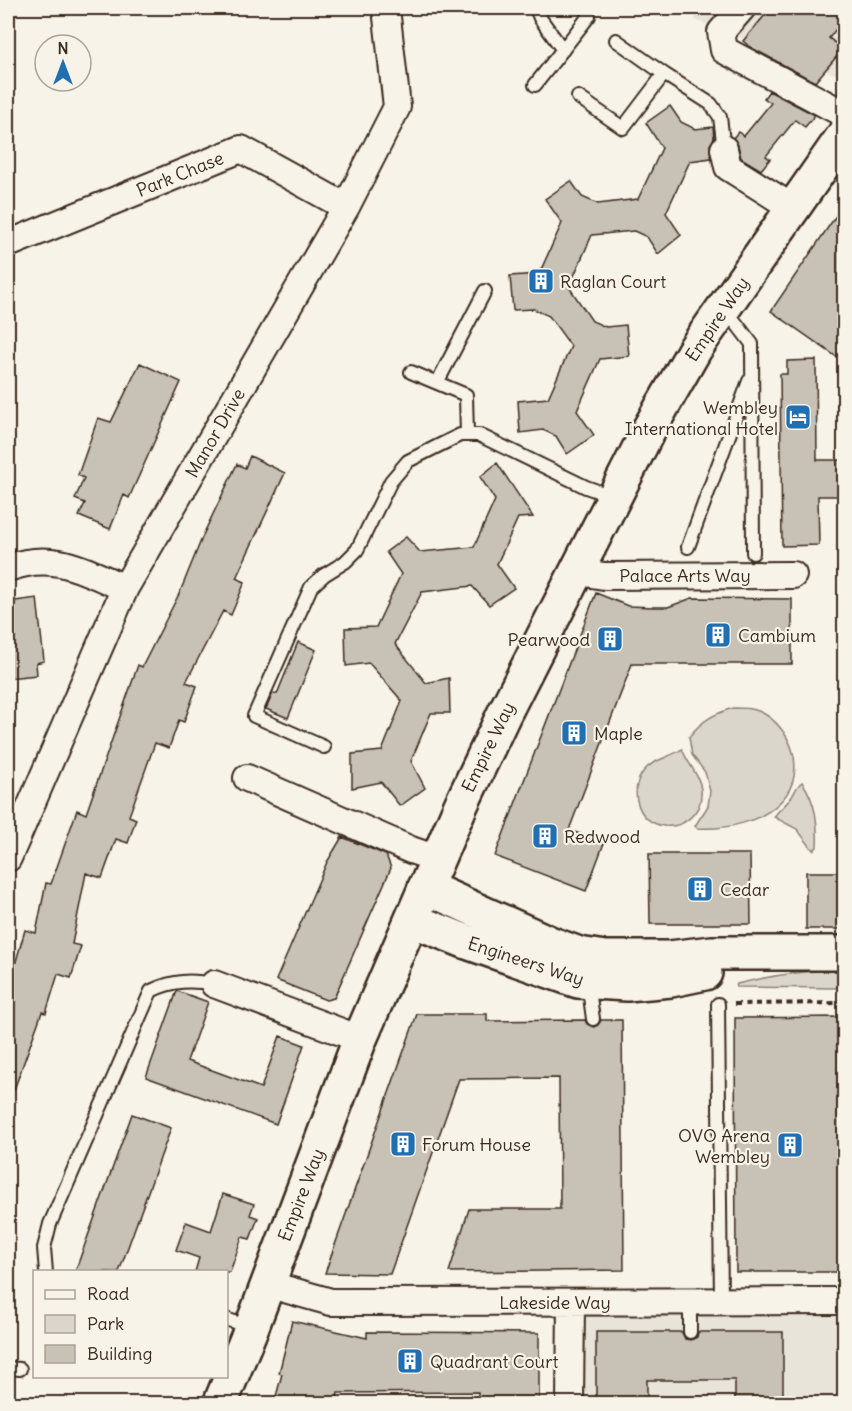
<svg xmlns="http://www.w3.org/2000/svg" width="852" height="1411" font-family="Delius,sans-serif">
  <rect width="100%" height="100%" fill="#f7f3e8"/>
  <filter id="ink" filterUnits="userSpaceOnUse"><feTurbulence type="fractalNoise" baseFrequency=".0167" numOctaves="2"/><feDisplacementMap in="SourceGraphic" scale="12" xChannelSelector="R" yChannelSelector="G"/><feConvolveMatrix kernelMatrix="1 2 1 2 8 2 1 2 1" color-interpolation-filters="sRGB"/></filter>
  <g filter="url(#ink)">
    <path fill="#e9e4d9" d="M700 8H844V74L842 77 695 20Z
      M566 1310H844V1403L565 1404Z"/>
    <path fill="#dbd6cb" stroke="#8b8074" stroke-width="1.5" d="M733 708C743 708 752 708 761 712 792 728 807 771 783 799 763 822 726 830 697 828L695 826 708 806 710 791 705 772 692 755 689 737C702 720 714 714 733 708Z
      M682 749C687 763 700 775 701 790 703 813 682 831 659 825 636 818 630 789 643 772 652 759 670 758 682 749Z
      M802 782C816 802 818 823 817 847L813 850 797 829 774 817C778 810 786 805 791 798 795 793 796 786 802 782Z
      M844 970V988L736 987 737 984C773 975 807 970 844 970Z"/>
    <path fill="#c8c1b6" stroke="#3b2a1e" stroke-width="1.5" d="M771 8H844V19L829 38 843 49 815 82 750 47 743 41Z
      M769 91 815 115 805 127 795 120 766 156 770 159 761 170 741 158 738 145 733 138 738 132 744 136 771 103 764 98Z
      M670 106 681 122 695 129 713 127 714 138 710 145 711 158 690 161 666 213 681 235 658 254 647 237 634 231 592 235 569 287 592 321 606 327 626 325 629 356 600 359 577 411 594 435 567 454 556 436 543 430 520 433 518 401 548 398 571 346 549 316 534 309 513 310 510 276 539 274 562 223 545 199 571 181 582 197 598 204 638 199 662 148 646 123Z
      M844 204V362L771 311Z
      M816 360 817 460H844V496H818L819 545 782 546 780 374H787V361Z
      M140 363 181 382 129 498 124 495 110 529 79 516 85 503 75 499 84 478 78 475 98 418 111 422Z
      M250 456 285 473 236 578 245 582 231 615 223 611 186 682 197 686 184 722 179 720 169 748 155 743 129 816 136 819 128 843 116 839 102 878 86 873 72 944 81 946 71 978 58 974 46 1013 42 1012 10 1101H8V989L25 930 36 933 46 883 51 884 77 810 86 814 138 665 142 667 180 592 204 533 237 464 245 468Z
      M497 463 533 517 518 518 497 564 514 588 489 605 472 586 422 592 395 644 426 683 449 678 450 713H431L411 761 425 788 400 806 381 782 352 788V754L382 751 402 701 369 663 346 666 345 628 376 627 401 574 386 552 406 537 420 552 474 547 495 500 480 477Z
      M596 593 628 606 654 607H668L692 598 792 599V664H632L569 830 604 843 586 891 495 856Z
      M37 598 44 661 36 663 37 675 8 678V602Z
      M298 642 316 650 288 718 266 709 273 693 277 694Z
      M342 837 386 855 391 868 334 998 326 1000 276 980 327 862Z
      M649 854H750L751 924H650Z
      M806 872H844V929H806Z
      M177 991 208 1002 187 1061 261 1088 280 1036 304 1045 276 1124 146 1077Z
      M417 1014H487V1021L585 1020 587 1024 594 1027 598 1025 601 1020H622L624 1270 449 1272 469 1209H560L559 1078 459 1079 390 1274 325 1273Z
      M844 1017V1272H736L735 1018Z
      M132 1114 171 1128 119 1272H75Z
      M223 1194 254 1204 250 1215 258 1218 250 1239 242 1237 230 1272H195L199 1258 176 1250 186 1222 211 1231Z
      M292 1321 367 1338V1332L539 1333V1404H478V1392L338 1393 336 1404H274L282 1374 279 1373Z
      M596 1332H682L685 1339 691 1340 697 1337 698 1332H783V1404H735V1380H647V1404H596Z"/>
    <g fill="none" stroke-linecap="round" stroke-linejoin="round">
      <defs>
        <path id="lane" d="M536 8 540 18 563 50
          M616 40 664 74
          M535 85 589 16
          M578 97 623 128 664 74 711 104 720 117 724 149
          M726 310 752 344 753 553
          M411 372 466 395 467 435
          M437 383 485 291
          M688 547 749 381
          M324 747 254 716 311 587 324 575 345 562 357 550 391 481 408 461 460 435H479L586 487 614 497
          M588 982 593 1019
          M718 1004 721 1302
          M46 1272 44 1248 50 1224 151 991C173 980 191 980 214 984
          M226 1319 251 1328
          M690 1332V1302
          M8 1368 20 1369"/>
        <path id="street" d="M742 8 721 32 724 50 844 114
          M724 149 728 167 793 208
          M8 244 241 149 346 207
          M579 565 591 574 604 576 793 575
          M8 568C54 551 82 570 125 588
          M247 778 411 850 437 859
          M8 858 125 588 346 207 397 107 386 8
          M214 984 360 1039
          M267 1284 331 1302 844 1301
          M570 1404 571 1302"/>
        <path id="secondary" d="M425 887 552 944 579 954 605 958H669L712 953H844
          M412 920 467 942 578 981 627 984 671 980 705 973"/>
        <path id="primary" d="M220 1404 251 1329 360 1039 461 805 504 714 648 431 695 349 844 135"/>
      </defs>
      <use href="#lane" stroke="#3b2a1e" stroke-width="16"/>
      <use href="#street" stroke="#3b2a1e" stroke-width="30"/>
      <use href="#secondary" stroke="#3b2a1e" stroke-width="38"/>
      <use href="#primary" stroke="#3b2a1e" stroke-width="38"/>
      <path stroke="#3b2a1e" stroke-width="4" stroke-dasharray="6 4.5" stroke-linecap="butt" d="M734 1004 844 1003"/>
      <use href="#lane" stroke="#f7f3e8" stroke-width="12"/>
      <use href="#street" stroke="#f7f3e8" stroke-width="26"/>
      <use href="#secondary" stroke="#f7f3e8" stroke-width="33"/>
      <use href="#primary" stroke="#f7f3e8" stroke-width="33"/>
    </g>
  </g>
  <defs>
    <symbol id="building-square" viewBox="-11 -11 22 22"><rect x="-9" y="-9" width="18" height="18" rx="4" fill="#1f6fb2" stroke="#f7f3e8"/><path d="M-4-6H4V6H1V3H-1V6H-4ZM-2.5-4.3h1.7v1.8h-1.7ZM.8-4.3h1.7v1.8H.8ZM-2.5-1h1.7V.8h-1.7ZM.8-1h1.7V.8H.8Z" fill="#fff"/></symbol>
    <symbol id="hotel-square" viewBox="-11 -11 22 22"><rect x="-9" y="-9" width="18" height="18" rx="4" fill="#1f6fb2" stroke="#f7f3e8"/><path d="M-6-4.5h1.5V1H6V5H4.5V3h-9V5H-6ZM-4 0a1.8 1.8 0 1 1 3.6 0ZM.5 0V-2.5h3Q6-2.5 6 0Z" fill="#fff"/></symbol>
  </defs>
  <g fill-rule="evenodd">
    <use href="#building-square" x="526" y="266" width="30" height="30"/>
    <use href="#hotel-square" x="783" y="402" width="30" height="30"/>
    <use href="#building-square" x="703" y="620" width="30" height="30"/>
    <use href="#building-square" x="595" y="624" width="30" height="30"/>
    <use href="#building-square" x="559" y="718" width="30" height="30"/>
    <use href="#building-square" x="530" y="821" width="30" height="30"/>
    <use href="#building-square" x="685" y="874" width="30" height="30"/>
    <use href="#building-square" x="388" y="1129" width="30" height="30"/>
    <use href="#building-square" x="775" y="1130" width="30" height="30"/>
    <use href="#building-square" x="395" y="1346" width="30" height="30"/>
  </g>
  <g text-anchor="middle" dominant-baseline="central" stroke-width="4.5" stroke-linejoin="round" paint-order="stroke">
    <g font-size="18" fill="#3b2a1e" stroke="#f7f3e8">
      <text transform="translate(180 174) rotate(-22)">Park Chase</text>
      <text transform="translate(717 319) rotate(-56)">Empire Way</text>
      <text transform="translate(215 433) rotate(-60)">Manor Drive</text>
      <text x="685" y="575">Palace Arts Way</text>
      <text transform="translate(488 747) rotate(-64)">Empire Way</text>
      <text transform="translate(526 961) rotate(18)">Engineers Way</text>
      <text transform="translate(301 1195) rotate(-69)">Empire Way</text>
      <text x="555" y="1302">Lakeside Way</text>
    </g>
    <g font-size="18" fill="#3b2a1e" stroke="#f7f3e8" text-anchor="start">
      <text x="560" y="281">Raglan Court</text>
      <text x="778" y="407" text-anchor="end">Wembley<tspan x="778" dy="21">International Hotel</tspan></text>
      <text x="738" y="635">Cambium</text>
      <text x="590" y="639" text-anchor="end">Pearwood</text>
      <text x="594" y="733">Maple</text>
      <text x="564" y="836">Redwood</text>
      <text x="720" y="889">Cedar</text>
      <text x="770" y="1135" text-anchor="end">OVO Arena<tspan x="770" dy="21">Wembley</tspan></text>
      <text x="422" y="1144">Forum House</text>
      <text x="430" y="1361">Quadrant Court</text>
    </g>
  </g>
  <rect width="852" height="1411" fill="none" stroke="#f7f3e8" stroke-width="30"/>
  <rect x="15" y="15" width="822" height="1381" fill="none" stroke="#3b2a1e" stroke-width="2" filter="url(#ink)"/>
  <rect x="33" y="1270" width="195" height="108" fill="#f7f3e8" stroke="#aca397" stroke-width="1.5"/>
  <rect x="45" y="1290" width="30" height="9" fill="#f7f3e8" stroke="#aca397" stroke-width="1.5"/>
  <text x="87" y="1300" font-size="18" fill="#3b2a1e">Road</text>
  <rect x="45" y="1315" width="30" height="18" fill="#dbd6cb" stroke="#aca397" stroke-width="1.5"/>
  <text x="87" y="1330" font-size="18" fill="#3b2a1e">Park</text>
  <rect x="45" y="1345" width="30" height="18" fill="#c8c1b6" stroke="#aca397" stroke-width="1.5"/>
  <text x="87" y="1360" font-size="18" fill="#3b2a1e">Building</text>
  <g transform="translate(63 63)"><circle r="28" fill="#f7f3e8" stroke="#aca397" stroke-width="1.5"/>
  <path d="M0-4.5L10 22L0 15L-10 22Z" fill="#1f6fb2"/>
  <text y="-9" font-size="16" font-weight="bold" text-anchor="middle" fill="#3b2a1e">N</text>
  </g>
</svg>
